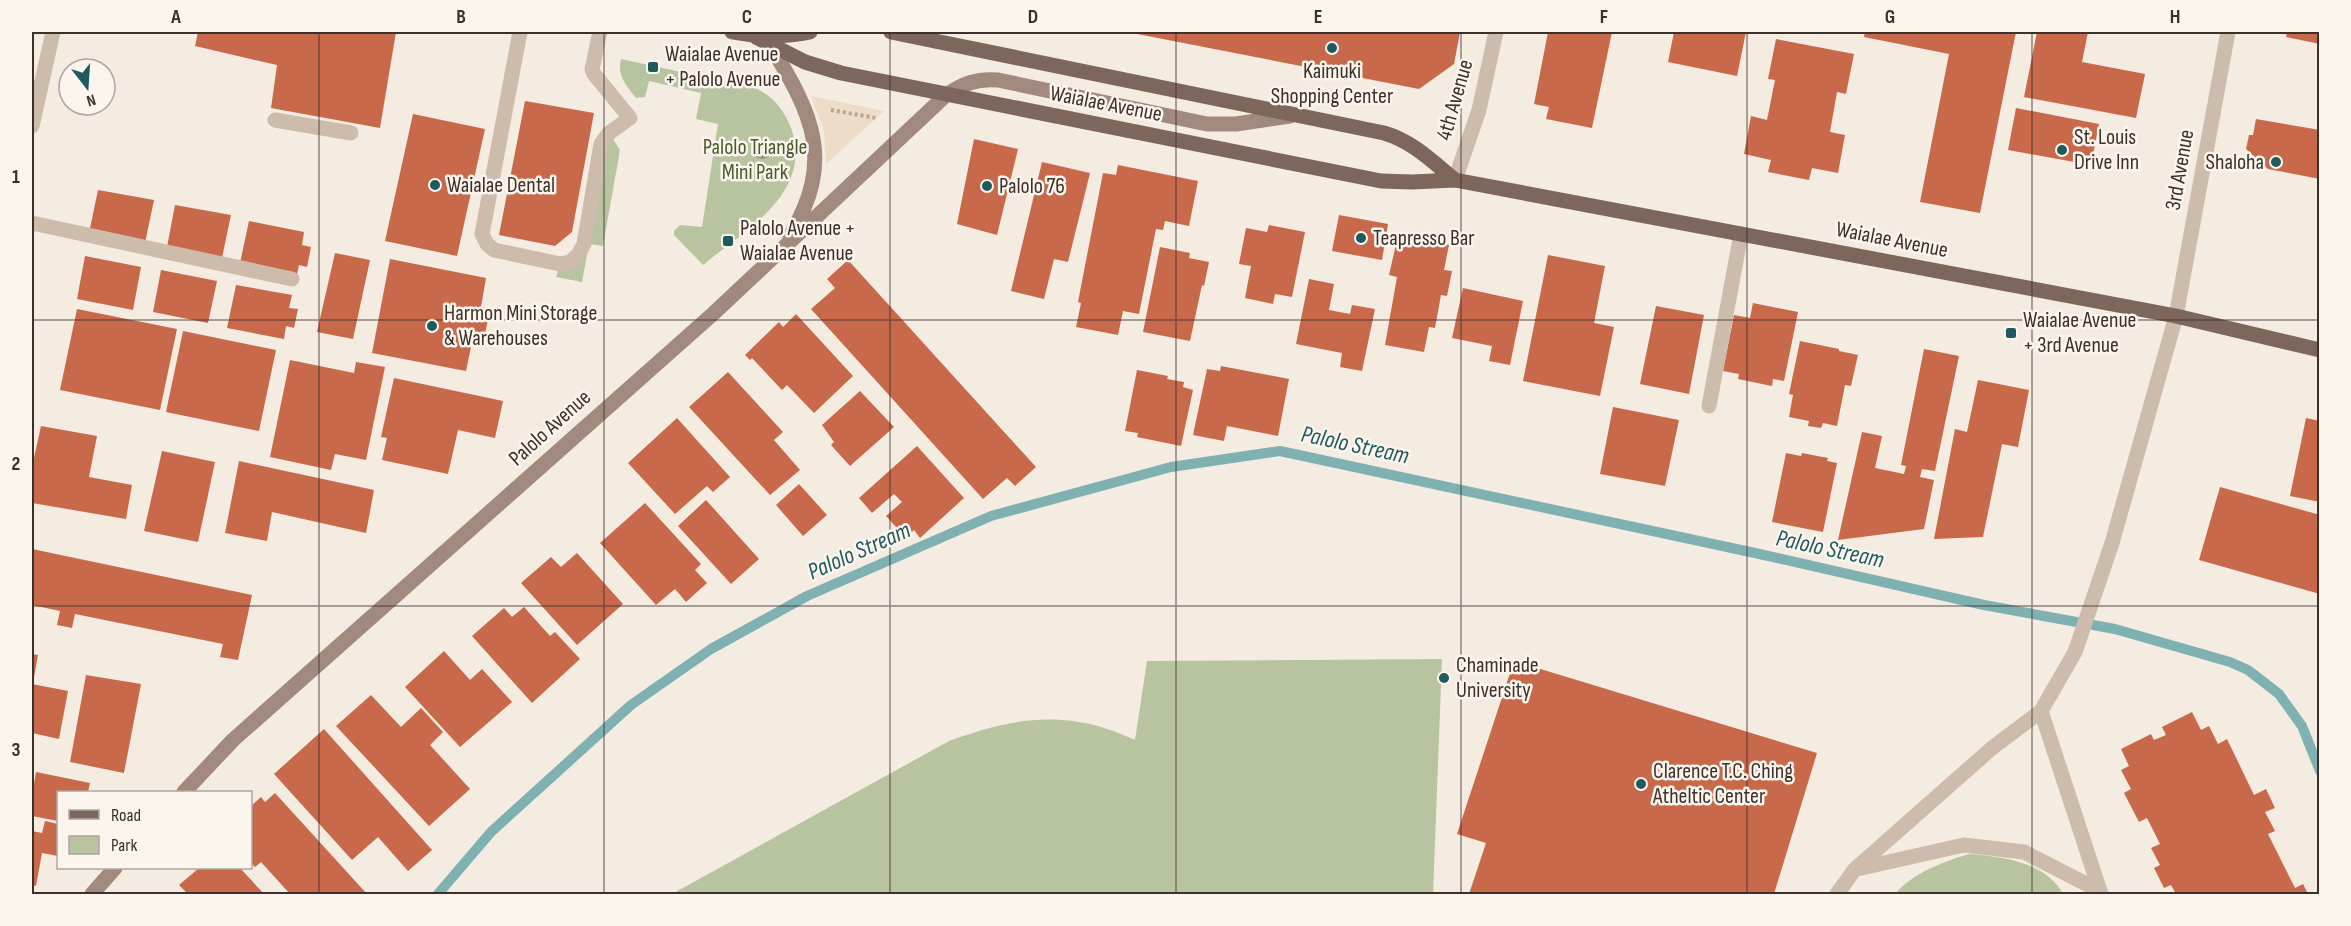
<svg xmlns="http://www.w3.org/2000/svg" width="2351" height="926" font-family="'Sofia Sans Condensed',sans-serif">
  <rect width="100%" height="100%" fill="#f4ebe1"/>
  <path fill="#b8c4a0" d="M621 59 755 88C773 96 784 110 791 128 814 193 745 230 703 265L674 235V231L680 225 702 227 718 124 696 119 701 93 649 81 645 97 636 98C626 85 617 76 621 59Z
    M609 133 620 150 603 246 589 244 582 282 556 277 560 264 578 255Z
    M1442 659 1433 894H672L949 741C1002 722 1048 711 1104 728 1115 731 1125 736 1135 740L1147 661Z
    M1970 854C2003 857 2046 862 2063 894H1895C1913 873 1944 861 1970 854Z"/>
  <path fill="#ecdcc8" d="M811 96 884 111 826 164 824 131Z"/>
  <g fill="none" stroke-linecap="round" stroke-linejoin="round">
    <path stroke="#7fb0b2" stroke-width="10" d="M438 894 491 832 631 705 711 649 807 596 991 516 1171 467 1280 451 1755 553 1984 605 2115 629 2230 662 2248 670 2279 694 2302 726 2320 771"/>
  </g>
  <path fill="#c8694b" d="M198 32H396L380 128 271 108 277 65 195 46Z
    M1127 32H1460L1454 64 1419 89Z
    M1548 32H1612L1592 128 1546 119 1549 107 1534 104Z
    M1674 32H1746L1737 76 1668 62Z
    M1865 32H2016L1980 213 1920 202 1949 54 1864 37Z
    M2037 32H2088L2082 62 2145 74 2136 118 2024 97Z
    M2287 32H2320V44L2286 37Z
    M1776 39 1854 54 1846 94 1837 92 1830 132 1845 135 1838 173 1812 168 1809 180 1768 172 1771 160 1744 154 1751 116 1767 120 1775 80 1768 79Z
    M525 101 594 113 572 232 555 246 499 235Z
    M2016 108 2099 124 2091 165 2008 150Z
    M413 114 485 129 457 256 385 241Z
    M2256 119 2320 130V179L2268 169 2246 149 2249 135H2253Z
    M974 139 1018 149 997 235 957 224Z
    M1042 162 1090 173 1068 262 1054 259 1044 299 1011 291Z
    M1118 165 1198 181 1189 226 1165 221 1163 230 1156 229 1139 314 1123 311 1118 335 1076 327 1081 303 1078 302 1103 173 1116 175Z
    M98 190 154 200 145 243 89 233Z
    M175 205 231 215 222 258 167 247Z
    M1339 215 1388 224 1382 260 1332 251Z
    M249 221 304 232 302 245 311 247 307 267 299 265 297 274 240 263Z
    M1269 225 1305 232 1292 297 1275 294 1273 304 1245 298 1251 266 1239 264 1246 228 1267 232Z
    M1421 239 1449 245 1444 270 1452 271 1447 296 1441 295 1435 328 1429 327 1424 352 1385 345 1397 277 1389 275 1397 240 1419 245Z
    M1160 247 1190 253 1189 258 1209 262 1204 286 1202 285 1190 341 1143 332Z
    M335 253 370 260 353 339 317 332Z
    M1548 255 1605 266 1594 323 1614 327 1600 396 1523 381Z
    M85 256 141 267 133 310 77 299Z
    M390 259 486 278 481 307 490 309 483 344 472 342 466 371 372 353Z
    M848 260 1036 467 1015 486 1007 478 983 499 811 309 835 288 827 279Z
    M161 270 217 281 208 323 153 312Z
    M1309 279 1334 284 1329 310 1350 314 1352 305 1375 309 1362 371 1340 367 1342 353 1296 344Z
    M236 285 292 295 289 308 298 309 294 328 286 326 284 339 227 328Z
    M1463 288 1523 301 1510 365 1489 361 1492 346 1452 338Z
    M1753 303 1798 312 1784 381 1773 379 1772 386 1738 379 1739 374 1723 371 1734 315 1750 318Z
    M1656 306 1704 315 1689 394 1640 384Z
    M77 309 177 329 160 410 60 390Z
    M796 314 853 376 814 413 787 385 782 390 752 358 750 360 745 355 779 322 783 327Z
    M183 331 276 350 259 431 166 412Z
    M1800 341 1839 349V351L1858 355 1851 386 1845 385 1837 426 1823 423 1821 428 1808 426 1809 421 1789 417 1793 395 1789 394Z
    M1924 349 1959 356 1935 471 1922 469 1920 477 1934 480 1924 529 1838 540 1862 432 1882 436 1875 468 1904 474 1906 466 1901 465Z
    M290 360 354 373 356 362 385 367 366 460 335 454 331 470 270 457Z
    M1221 366 1289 379 1278 436 1227 426 1224 441 1193 435 1207 369 1220 371Z
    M1137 370 1168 376 1167 379 1184 382 1183 387 1193 390 1181 446 1137 437 1138 433 1125 431Z
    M728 372 783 432 774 440 800 470 770 495 689 407Z
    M394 378 503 401 495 438 458 430 448 474 382 460 387 438 381 437Z
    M1978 380 2029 390 2018 447 2002 444 1983 537 1934 539 1955 429 1967 432Z
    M860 391 894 427 850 466 831 445 834 442 822 425Z
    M1613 407 1679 420 1665 486 1600 474Z
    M677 418 730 477 713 492 707 486 675 514 628 463Z
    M2306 418 2320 421V502L2290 496Z
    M41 426 97 436 89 477 132 485 126 519 32 503V458H34Z
    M917 446 964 498 920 538 914 530 906 538 886 516 902 502 894 494 872 513 859 498Z
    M162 451 215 462 198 542 144 531Z
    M1786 453 1801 456 1802 453 1828 458 1827 461 1837 463 1823 532 1772 522Z
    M239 461 374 490 366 533 272 512 267 541 225 533Z
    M799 484 827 515 803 536 776 505Z
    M2220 487 2320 515V594L2199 560Z
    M706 500 759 559 731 584 678 526Z
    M645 503 701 564 695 570 707 583 686 602 675 589 656 605 600 543Z
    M32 549 252 595 238 660 220 657 223 644 75 614 72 628 57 625 60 611 32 605Z
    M577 553 623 604 577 645 521 583 551 557 561 567Z
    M524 607 550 636 555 632 580 659 532 703 472 636 504 608 512 617Z
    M444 651 470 680 482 669 512 702 460 747 405 687Z
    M32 654 38 655 33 683H32Z
    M1514 661 1817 753 1774 894H1469L1486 843 1457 834Z
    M86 675 141 684 124 773 70 762Z
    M32 684 68 691 59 739 32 733Z
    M371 695 401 727 421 708 443 732 430 745 470 789 429 826 336 726Z
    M2192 712 2201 730 2209 726 2218 744 2227 739 2254 795 2266 789 2275 808 2265 812 2275 831 2268 834 2295 888 2303 884 2308 894H2176L2171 885 2164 888 2154 868 2160 865 2151 848 2160 844 2147 818 2139 822 2124 793 2131 789 2121 770 2129 766 2121 749 2151 734 2154 740 2166 735 2162 727Z
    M324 729 432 850 408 871 378 837 352 860 274 774Z
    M36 772 90 783 88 792H58V821L32 816V796Z
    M275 793 367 894H290L261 862 255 867 250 862V807L261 797 265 802Z
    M45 821 58 824V856L42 853 36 886 32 885V831L42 833Z
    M199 868H240L264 894H188L179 885Z"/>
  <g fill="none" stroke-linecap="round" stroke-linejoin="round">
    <path stroke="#b9a596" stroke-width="4" stroke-dasharray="3 3" stroke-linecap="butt" d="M831 110 876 118"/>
    <path stroke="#cdbbac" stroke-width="15" d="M520 32 482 234 487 244 494 250 560 264 570 262 578 255 584 244 601 144 609 133 630 118 594 74 592 69 600 32
      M275 120 351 133
      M32 223 292 279
      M1709 406 1741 234 1743 235
      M2041 711 2075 652 2112 543 2176 316
      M1857 869 1964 845 2024 852 2100 891
      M1837 894 1855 869 1992 748 2041 711 2101 894"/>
    <path stroke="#cdbbac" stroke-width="15" d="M32 126 53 32
      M1455 180 1479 110 1496 32
      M2176 316 2228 32"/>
    <path stroke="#a18a7d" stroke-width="15" d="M770 45C813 115 835 160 790 236
      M184 792 233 740 714 313 945 96C962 84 977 78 998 80L1207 124H1236L1290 116
      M92 894 115 868"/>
    <path stroke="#7d675c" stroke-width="15" d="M732 32C759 37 783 38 810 32
      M891 32 1384 133C1412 141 1433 162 1455 180
      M756 37 805 62 841 73 1381 181 1412 182 1455 180 2176 316 2320 350"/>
  </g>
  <circle fill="#969b7f" cx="762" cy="150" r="9"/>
  <path fill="none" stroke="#3b302b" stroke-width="1.5" stroke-opacity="0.55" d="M319 32V894M604 32V894M890 32V894M1176 32V894M1461 32V894M1747 32V894M2032 32V894M32 320H2320M32 606H2320"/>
  <g fill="#1f5a5e" stroke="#fbf5ee" stroke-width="2">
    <circle cx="1332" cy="48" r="6"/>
    <rect x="647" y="61" width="12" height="12" rx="3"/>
    <circle cx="2062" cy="150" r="6"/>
    <circle cx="2276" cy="162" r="6"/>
    <circle cx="435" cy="185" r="6"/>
    <circle cx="987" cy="186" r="6"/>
    <circle cx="1361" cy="238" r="6"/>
    <rect x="722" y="235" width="12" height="12" rx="3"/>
    <circle cx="432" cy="326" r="6"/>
    <rect x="2005" y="327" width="12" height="12" rx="3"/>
    <circle cx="1444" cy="678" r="6"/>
    <circle cx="1641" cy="784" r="6"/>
  </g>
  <g text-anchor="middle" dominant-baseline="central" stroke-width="5" stroke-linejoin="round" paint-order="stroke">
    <g font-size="22" fill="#3b302b" stroke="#fbf5ee" text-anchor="start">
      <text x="665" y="54">Waialae Avenue<tspan x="665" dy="25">+ Palolo Avenue</tspan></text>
      <text x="1332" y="71" text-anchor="middle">Kaimuki<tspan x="1332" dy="25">Shopping Center</tspan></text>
      <text x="2074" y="137">St. Louis<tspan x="2074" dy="25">Drive Inn</tspan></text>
      <text x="2264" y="162" text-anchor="end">Shaloha</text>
      <text x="447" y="185">Waialae Dental</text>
      <text x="999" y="186">Palolo 76</text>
      <text x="740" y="228">Palolo Avenue +<tspan x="740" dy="25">Waialae Avenue</tspan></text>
      <text x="1373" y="238">Teapresso Bar</text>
      <text x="444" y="313">Harmon Mini Storage<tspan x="444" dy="25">&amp; Warehouses</tspan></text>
      <text x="2023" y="320">Waialae Avenue<tspan x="2023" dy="25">+ 3rd Avenue</tspan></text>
      <text x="1456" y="665">Chaminade<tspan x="1456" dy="25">University</tspan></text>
      <text x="1653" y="771">Clarence T.C. Ching<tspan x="1653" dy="25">Atheltic Center</tspan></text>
    </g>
    <g font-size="22" fill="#3b302b" stroke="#fbf5ee">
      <text transform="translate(1455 100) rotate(-74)">4th Avenue</text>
      <text transform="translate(1106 104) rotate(11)">Waialae Avenue</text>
      <text transform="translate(2180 170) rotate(-80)">3rd Avenue</text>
      <text transform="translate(1892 240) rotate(11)">Waialae Avenue</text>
      <text transform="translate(550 428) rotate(-42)">Palolo Avenue</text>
    </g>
    <g font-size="22" fill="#4a5a2e" stroke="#fbf5ee">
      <text x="755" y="147">Palolo Triangle<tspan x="755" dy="25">Mini Park</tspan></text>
    </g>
    <g font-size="24" font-style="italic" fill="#1f5a5e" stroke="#fbf5ee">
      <text transform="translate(1355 445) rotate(12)">Palolo Stream</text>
      <text transform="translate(1830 549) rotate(12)">Palolo Stream</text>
      <text transform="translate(859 551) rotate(-24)">Palolo Stream</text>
    </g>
  </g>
  <rect width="2351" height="926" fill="none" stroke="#fbf5ee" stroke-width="66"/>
  <rect x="57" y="791" width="195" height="78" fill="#fbf5ee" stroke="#aea6a0" stroke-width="1.5"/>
  <rect x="69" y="810" width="30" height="9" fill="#7d675c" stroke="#aea6a0" stroke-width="1.5"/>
  <text x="111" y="821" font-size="18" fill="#3b302b">Road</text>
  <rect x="69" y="836" width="30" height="18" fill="#b8c4a0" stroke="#aea6a0" stroke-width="1.5"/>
  <text x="111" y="851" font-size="18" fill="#3b302b">Park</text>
  <g transform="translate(87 87) rotate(163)"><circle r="28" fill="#fbf5ee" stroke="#aea6a0" stroke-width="1.5"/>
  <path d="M0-4.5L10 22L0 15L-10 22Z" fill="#1f5a5e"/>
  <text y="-9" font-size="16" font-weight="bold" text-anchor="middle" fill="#3b302b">N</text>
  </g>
  <rect x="33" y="33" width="2285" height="860" fill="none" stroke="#3b302b" stroke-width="2"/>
  <g font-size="20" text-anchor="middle" font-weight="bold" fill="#3b302b">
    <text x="176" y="23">A</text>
    <text x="461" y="23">B</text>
    <text x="747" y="23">C</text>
    <text x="1033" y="23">D</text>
    <text x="1318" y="23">E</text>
    <text x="1604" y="23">F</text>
    <text x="1890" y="23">G</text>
    <text x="2175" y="23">H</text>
    <text x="16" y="183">1</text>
    <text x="16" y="470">2</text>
    <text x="16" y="756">3</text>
  </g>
</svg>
